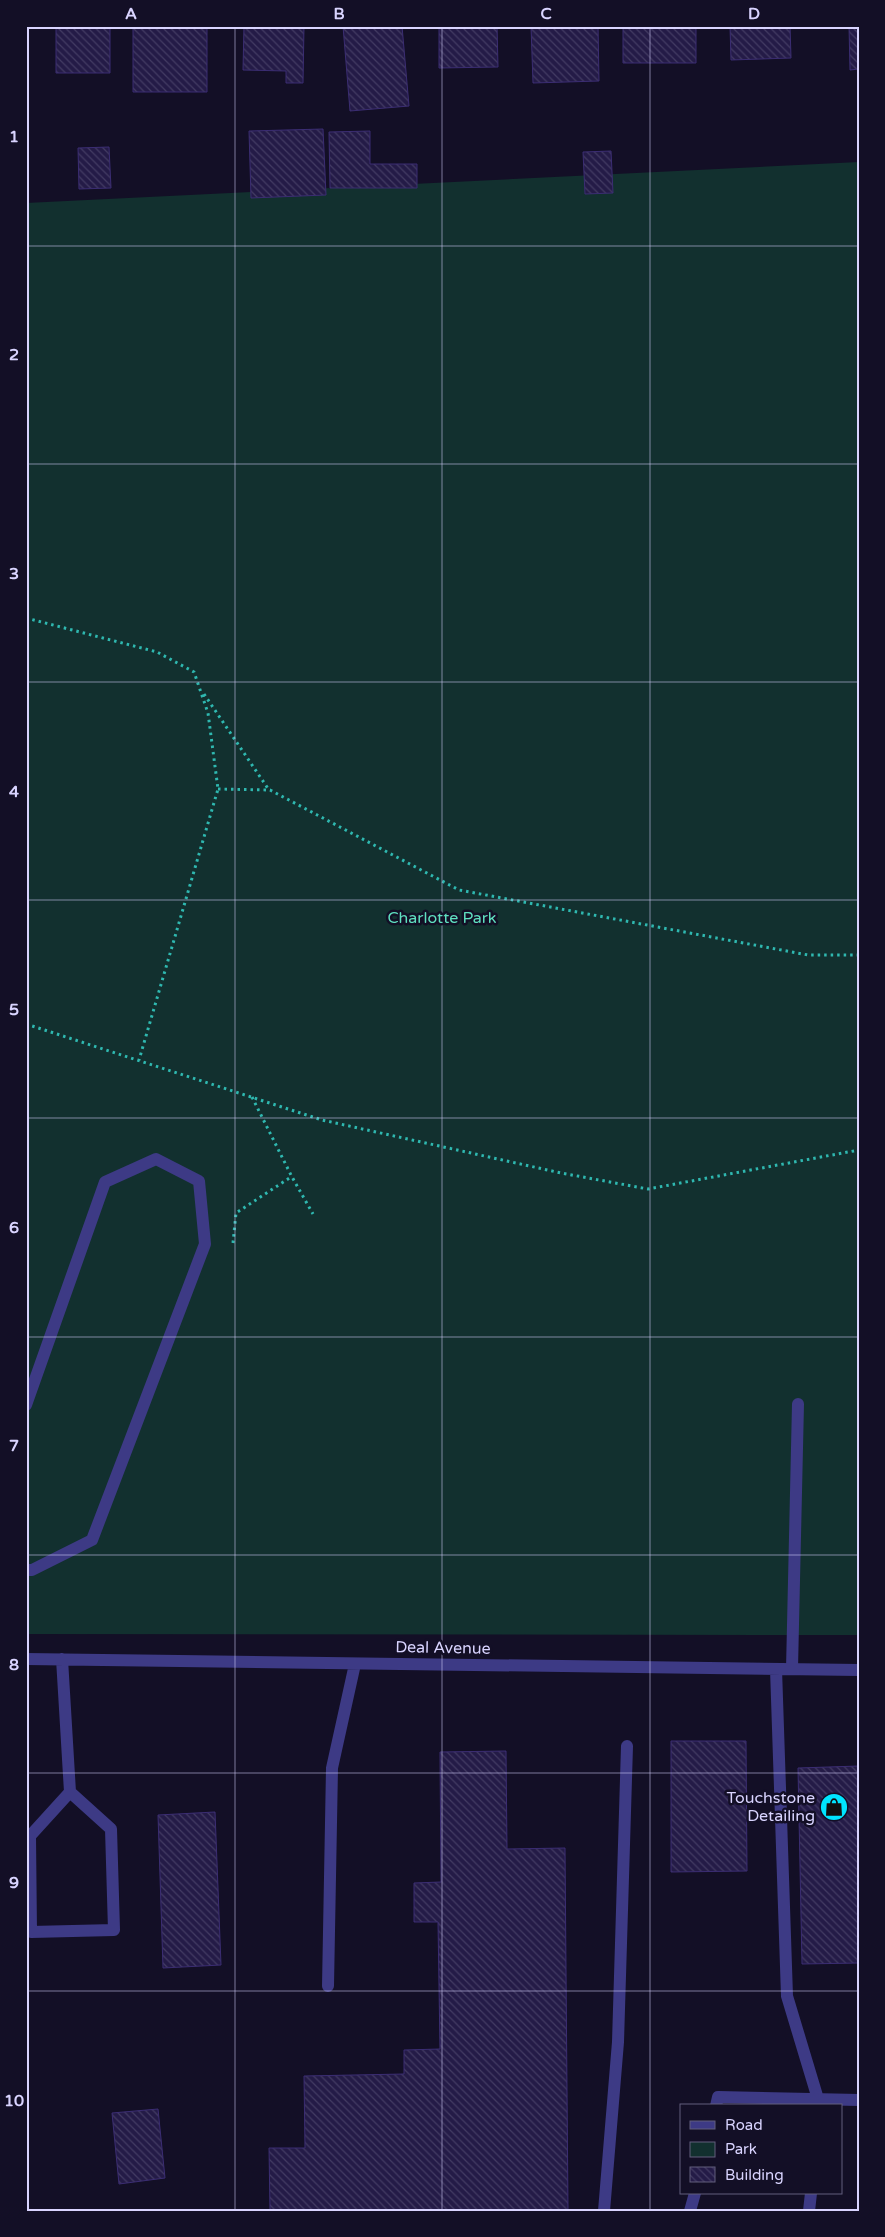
<svg xmlns="http://www.w3.org/2000/svg" width="885" height="2237" font-family="'Varela Round',sans-serif">
  <defs>
    <pattern id="building-back-hatch" width="6" height="6" patternUnits="userSpaceOnUse" patternTransform="scale(1.25)"><rect width="6" height="6" fill="#241b47"/><path d="M-1 5l2 2M0 0l6 6M5-1l2 2" fill="none" stroke="#433b63"/></pattern>
  </defs>
  <rect width="100%" height="100%" fill="#130f26"/>
  <path fill="#12302f" d="M859 162V1635L26 1634V203Z"/>
  <path fill="url(#building-back-hatch)" stroke="#3b2d73" d="M244 26H304L303 83H286V71L243 70Z
    M343 26H402L409 106 350 111Z
    M439 26H497L498 67 439 68Z
    M531 26H598L599 81 533 83Z
    M623 26H696V63H623Z
    M730 26H790L791 58 731 60Z
    M849 26H859V69L850 70Z
    M207 27V92H133V28Z
    M56 28H110V73H56Z
    M323 129 326 195 251 198 249 131Z
    M370 131V164H417V188H330L329 132Z
    M109 147 111 188 79 189 78 148Z
    M611 151 613 193 585 194 583 152Z
    M671 1741H746L747 1871 671 1872Z
    M506 1751 507 1849 565 1848 568 2211H270L269 2148H305L304 2076 404 2074V2050L440 2049 438 1922H414V1883L441 1882 440 1752Z
    M859 1766V1963L802 1964 798 1768Z
    M215 1812 221 1965 163 1968 158 1815Z
    M158 2109 165 2178 119 2184 112 2113Z"/>
  <g fill="none" stroke-linecap="round" stroke-linejoin="round">
    <path stroke="#2fb8b0" stroke-width="3" stroke-dasharray="2.5 4" stroke-linecap="butt" d="M26 618 157 652 194 672 208 713 218 789 139 1060
      M204 694 269 790
      M218 789 270 790 459 890 808 955H859
      M26 1024 322 1120 561 1173 648 1189 859 1150
      M252 1097 292 1177 313 1214
      M233 1243 236 1213 291 1177"/>
    <path stroke="#3d3a85" stroke-width="12" d="M26 1405 105 1182 156 1159 199 1181 205 1244 92 1540 32 1570H26
      M26 1659 859 1670
      M62 1659 70 1792 111 1829 114 1930 31 1932 30 1836 70 1792
      M776 1669 787 1996 818 2099V2106
      M792 1669 798 1404
      M328 1986 332 1768 355 1664
      M716 2106 718 2097 859 2100
      M604 2211 618 2042 627 1746
      M690 2211 695 2193
      M809 2211 811 2193"/>
  </g>
  <path fill="none" stroke="#d9d4ff" stroke-width="1" stroke-opacity="0.55" d="M235 26V2211M442 26V2211M650 26V2211M26 246H859M26 464H859M26 682H859M26 900H859M26 1118H859M26 1337H859M26 1555H859M26 1773H859M26 1991H859"/>
  <defs>
    <symbol id="shop-disc" viewBox="-11 -11 22 22"><circle r="9.5" fill="#00e5ff" stroke="#130f26"/><path d="M-5-2.5h2.3a2.7 3.5 0 0 1 5.4 0H5L5.5 6h-11ZM-1.5-2.5h3a1.5 2.3 0 0 0-3 0Z" fill="#111"/></symbol>
  </defs>
  <g fill-rule="evenodd">
    <use href="#shop-disc" x="818" y="1791" width="32" height="32"/>
  </g>
  <g text-anchor="middle" dominant-baseline="central" stroke-width="5" stroke-linejoin="round" paint-order="stroke">
    <g font-size="16" fill="#5fe0c0" stroke="#130f26">
      <text x="442" y="918">Charlotte Park</text>
    </g>
    <g font-size="16" fill="#d9d4ff" stroke="#130f26">
      <text transform="translate(443 1648) rotate(1)">Deal Avenue</text>
    </g>
    <g font-size="16" fill="#d9d4ff" stroke="#130f26" text-anchor="end">
      <text x="815" y="1798">Touchstone<tspan x="815" dy="18">Detailing</tspan></text>
    </g>
  </g>
  <rect width="885" height="2237" fill="none" stroke="#130f26" stroke-width="55"/>
  <rect x="680" y="2104" width="162" height="90" fill="#130f26" stroke="#625e7d"/>
  <rect x="690" y="2121" width="25" height="8" fill="#3d3a85" stroke="#625e7d"/>
  <text x="725" y="2130" font-size="15" fill="#d9d4ff">Road</text>
  <rect x="690" y="2142" width="25" height="15" fill="#12302f" stroke="#625e7d"/>
  <text x="725" y="2154" font-size="15" fill="#d9d4ff">Park</text>
  <rect x="690" y="2167" width="25" height="15" fill="url(#building-back-hatch)" stroke="#625e7d"/>
  <text x="725" y="2180" font-size="15" fill="#d9d4ff">Building</text>
  <rect x="28" y="28" width="830" height="2182" fill="none" stroke="#d9d4ff" stroke-width="2"/>
  <g font-size="16" text-anchor="middle" font-weight="bold" fill="#d9d4ff">
    <text x="131" y="19">A</text>
    <text x="339" y="19">B</text>
    <text x="546" y="19">C</text>
    <text x="754" y="19">D</text>
    <text x="14" y="142">1</text>
    <text x="14" y="360">2</text>
    <text x="14" y="579">3</text>
    <text x="14" y="797">4</text>
    <text x="14" y="1015">5</text>
    <text x="14" y="1233">6</text>
    <text x="14" y="1451">7</text>
    <text x="14" y="1670">8</text>
    <text x="14" y="1888">9</text>
    <text x="14" y="2106">10</text>
  </g>
</svg>
